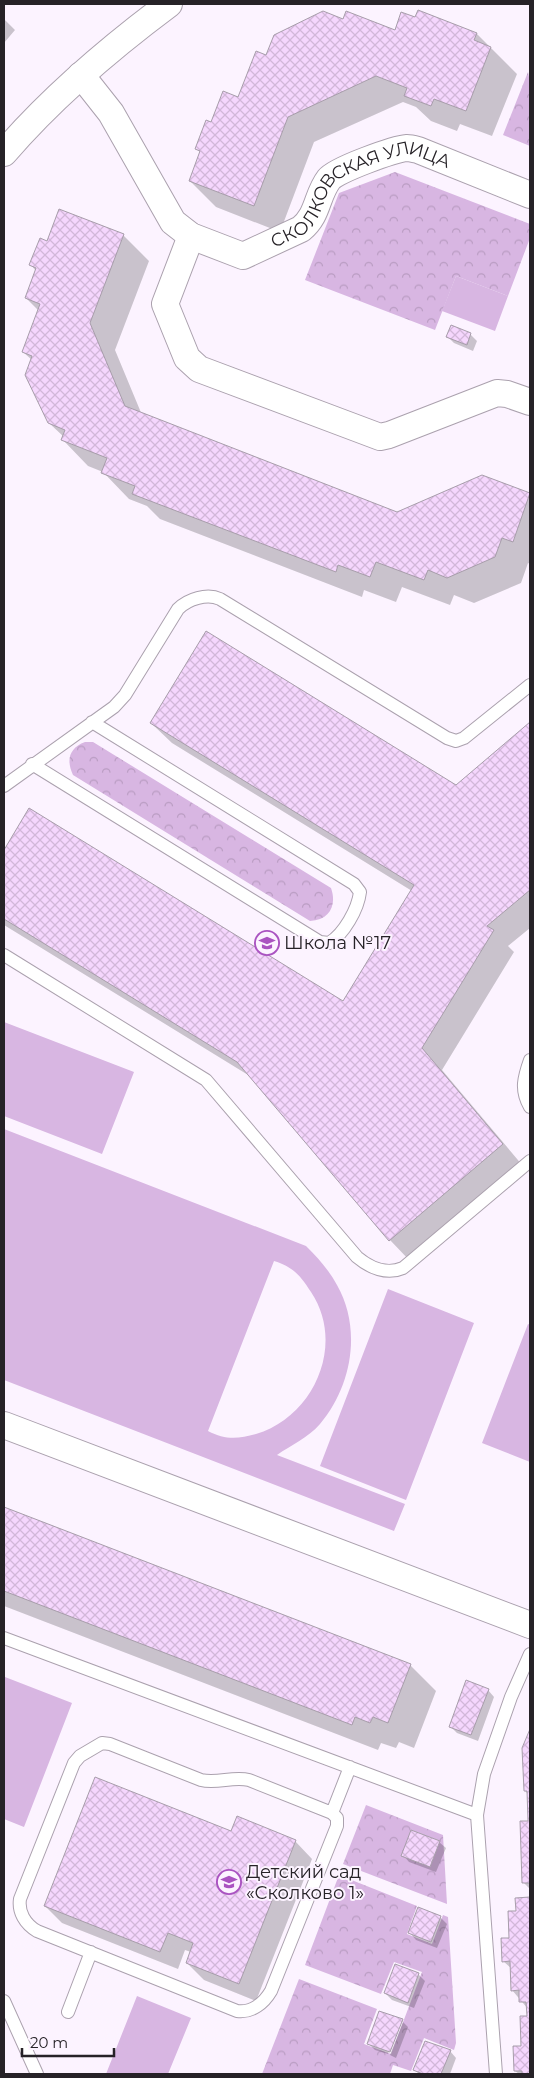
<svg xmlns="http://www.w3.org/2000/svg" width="534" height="2078" font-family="Montserrat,sans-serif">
  <defs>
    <pattern id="park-crowns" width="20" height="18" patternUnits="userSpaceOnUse" patternTransform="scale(1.25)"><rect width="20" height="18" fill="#d8b6e2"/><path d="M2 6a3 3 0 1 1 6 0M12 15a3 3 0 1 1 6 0" fill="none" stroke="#b99cc2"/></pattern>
    <pattern id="building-cross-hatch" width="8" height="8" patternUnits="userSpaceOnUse" patternTransform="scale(1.25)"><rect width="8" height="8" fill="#f5d6fd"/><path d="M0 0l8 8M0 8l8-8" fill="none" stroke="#d2b7d9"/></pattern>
  </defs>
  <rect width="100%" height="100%" fill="#fcf3ff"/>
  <path fill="url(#park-crowns)" fill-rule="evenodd" d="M528 72 530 82V146L503 135Z
    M395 172 530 224V238L508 296 456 276 435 330 305 280 339 193Z
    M85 742H93L331 888C337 905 330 920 310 921L73 775C66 760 69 748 85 742Z
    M366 1805 443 1835 447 1904 343 1864ZM411 1830 440 1841 430 1867Z
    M339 1875 417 1906 407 1934 432 1944 443 1915 448 1917 456 2043 454 2050 424 2038 411 2071 393 2065 390 2074H262L299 1979 377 2009 364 2044 391 2054 422 1972 394 1962 381 1994 305 1965Z"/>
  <path fill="#d8b6e2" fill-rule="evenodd" d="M456 276 508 296 495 331 442 311Z
    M4 1022 134 1072 102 1154 4 1116Z
    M4 1129 306 1246C318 1258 329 1270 337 1285 362 1329 352 1386 320 1424 308 1438 291 1445 277 1455L405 1504 394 1531 4 1380ZM274 1261C293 1267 300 1275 311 1292 346 1344 314 1417 256 1434 238 1439 225 1440 208 1431Z
    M388 1289 474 1323 406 1500 320 1466Z
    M528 1324 530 1325V1462L482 1443Z
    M5 1677 72 1703 24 1827 4 1819Z
    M137 1996 191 2018 168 2074H106Z"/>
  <path fill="#0003" d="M418 12 477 34 517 74 492 136 460 124 457 131 431 121 416 107 403 102 314 142 280 232 216 207 190 181 201 153 196 148 212 124 239 99 267 57 343 21 395 32 416 19Z
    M4 19 15 30 4 43Z
    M123 235 149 261 115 350 142 415 397 513 482 476 530 495V564L528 563 521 583 474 603 454 595 450 605 402 587 396 602 364 590 362 597 160 519 147 506 129 499 103 472 88 466 63 440 64 437 49 423 32 360 23 352 39 311 26 298 36 271 31 265 48 242Z
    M470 334 477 341 473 351 454 343 448 337Z
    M151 723 456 786 530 723V928L508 946 514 952 442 1070 523 1166 410 1261 390 1240 253 1078 4 925V852L30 810 343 1003 412 891 172 743Z
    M4 1509 410 1665 436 1691 414 1748 399 1742 396 1748 381 1743 378 1750 4 1606Z
    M488 1690 494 1697 478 1741 457 1733 450 1726Z
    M530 1732V1889L524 1883 529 1822 528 1794 525 1791 524 1749Z
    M295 1841 312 1859 256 2001 204 1980 187 1963 191 1952 185 1950 178 1969 62 1923 45 1906Z
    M439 1842 446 1848 436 1872 409 1862 403 1855Z
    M517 1899H530V2074H519L515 2071 522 2047 528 2009 512 1990V1969L503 1961 517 1912Z
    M440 1917 447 1924 437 1948 416 1940 410 1933Z
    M418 1974 425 1981 414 2008 392 2000 385 1993Z
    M402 2021 408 2027 396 2058 390 2055 403 2022H400L388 2054 375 2050 368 2043Z
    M450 2051 456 2058 450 2074H419L415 2070Z"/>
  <path fill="url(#building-cross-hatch)" stroke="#a79daa" d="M418 10 477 33 474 40 491 47 466 111 434 99 431 106 404 96 407 88 376 76 288 117 254 206 189 181 200 151 195 149 206 120 211 122 223 91 238 97 256 51 266 55 274 35 323 11 343 19 346 11 395 30 401 12 415 17Z
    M59 209 124 234 90 323 125 406 397 512 482 475 530 493 513 542 502 538 495 557 447 578 428 570 424 580 376 562 370 577 338 565 336 572 132 494 135 486 101 473 107 458 61 440 65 430 48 423 25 375 32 356 22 352 40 304 25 298 36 268 29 265 40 238 47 241Z
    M451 325 471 333 467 345 446 337Z
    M206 631 456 785 530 722V890L487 926 494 930 422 1048 503 1144 389 1241 237 1062 4 919V850L29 808 343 1001 414 885 150 723Z
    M4 1507 411 1664 388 1723 373 1717 370 1723 355 1717 352 1725 4 1591Z
    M466 1680 489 1689 471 1735 449 1727Z
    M530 1729V1885V1883H522L520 1821H528L527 1791H524L522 1748Z
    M95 1777 231 1831 237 1816 296 1840 239 1984 186 1963 193 1943 168 1933 160 1952 44 1906Z
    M411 1830 440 1841 430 1867 401 1856Z
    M530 1897V2074H522V2071H514L513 2046H521L520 2016H527L526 2002H519V1990L511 1991 510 1961 502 1962 501 1938H509L508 1911H516L515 1898Z
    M418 1907 441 1916 431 1942 408 1933Z
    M395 1964 419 1973 408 2003 384 1993Z
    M379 2011 403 2019 390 2052 367 2044Z
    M425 2041 451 2050 441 2074H423L413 2070Z"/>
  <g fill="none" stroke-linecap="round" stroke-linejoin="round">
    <defs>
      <path id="service" d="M32 764 320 942 329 943C344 934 358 909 360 892L354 884 92 722
        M4 786 114 707 125 695 178 609C188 599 207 593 220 599L447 738 456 741 464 738 530 685
        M4 955 206 1080 357 1257C370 1268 387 1275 403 1268L530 1161
        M530 1060C524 1077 520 1090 530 1107
        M4 1638 477 1815
        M102 1743 110 1744 201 1780C217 1784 233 1776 249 1780L332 1813 337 1818V1826L271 1991C264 2003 252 2013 237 2011L37 1931C25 1924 18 1912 20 1899L74 1763 80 1756Z
        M332 1813 350 1767
        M4 2001 37 2074
        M68 2012 91 1952
        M496 2074 477 1815 484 1774 511 1697 530 1654"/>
      <g id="minor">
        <path id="s1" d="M81 75 111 113 173 222 191 236 243 256 301 229C319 214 316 196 329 179 336 170 394 149 407 148 410 148 414 149 418 150L530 195"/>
        <path d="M4 153C52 97 110 48 169 4"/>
        <path d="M191 236 165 304 187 358 199 369 380 437 389 435 497 393 507 394 530 402"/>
        <path d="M4 1425 530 1625"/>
      </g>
    </defs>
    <use href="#service" stroke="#aba1ae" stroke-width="14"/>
    <use href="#minor" stroke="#aba1ae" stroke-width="28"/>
    <use href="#service" stroke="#fff" stroke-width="12"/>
    <use href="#minor" stroke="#fff" stroke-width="26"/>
  </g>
  <defs>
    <symbol id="school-ring" viewBox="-11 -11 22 22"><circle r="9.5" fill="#fcf3ff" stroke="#aa53c1" stroke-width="1.5"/><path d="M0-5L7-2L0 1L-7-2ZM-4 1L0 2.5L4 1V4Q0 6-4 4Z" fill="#aa53c1"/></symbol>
  </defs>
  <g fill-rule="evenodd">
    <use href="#school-ring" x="253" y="929" width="28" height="28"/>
    <use href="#school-ring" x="215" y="1868" width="28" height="28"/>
  </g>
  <g text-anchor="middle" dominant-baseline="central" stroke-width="4" stroke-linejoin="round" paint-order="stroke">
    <g font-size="18" fill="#262227" stroke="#fcf3ff">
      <text stroke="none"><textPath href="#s1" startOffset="394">СКОЛКОВСКАЯ УЛИЦА</textPath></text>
    </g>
    <g font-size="18" fill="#262227" stroke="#fcf3ff" text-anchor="start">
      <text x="284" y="943">Школа №17</text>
      <text x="246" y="1872">Детский сад<tspan x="246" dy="21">«Сколково 1»</tspan></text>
    </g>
  </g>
  <rect width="534" height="2078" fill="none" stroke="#262227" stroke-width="10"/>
  <path d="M22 2048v8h92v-8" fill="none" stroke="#262227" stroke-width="2.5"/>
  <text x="30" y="2048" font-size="15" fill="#262227" stroke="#fcf3ff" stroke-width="4" paint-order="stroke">20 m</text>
</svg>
